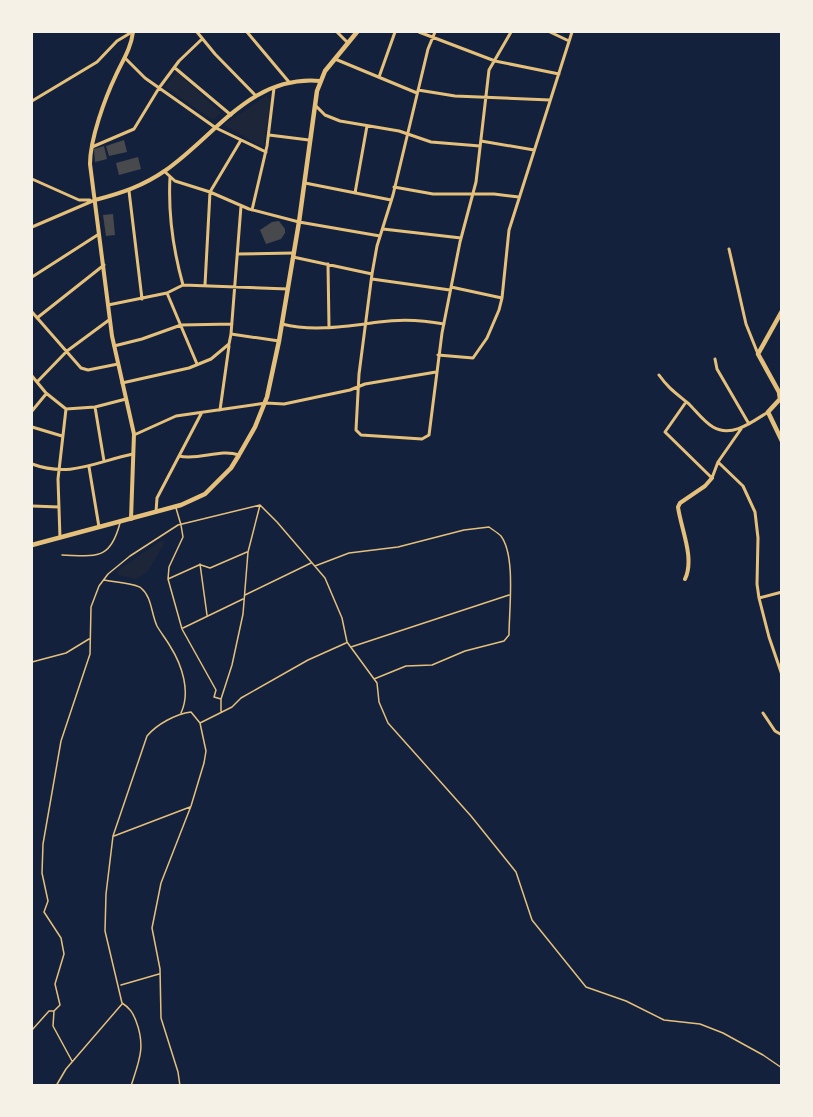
<svg xmlns="http://www.w3.org/2000/svg" width="813" height="1117" font-family="'Roboto Condensed',sans-serif">
  <rect width="100%" height="100%" fill="#14213d"/>
  <path fill="#1d2539" d="M177 72 221 113 213 120 165 87Z
    M266 96 271 100 263 147 224 125Z
    M162 540 165 542 148 571 136 579 118 575 117 571Z"/>
  <path fill="#48494c" d="M124 140 127 152 109 156 106 146Z
    M104 146 107 159 95 162 94 149Z
    M138 157 141 169 119 175 116 163Z
    M113 214 115 235 106 236 103 215Z
    M279 221 285 229V233L281 239 266 244 260 230 272 222Z"/>
  <g fill="none" stroke-linecap="round" stroke-linejoin="round">
    <path stroke="#e5c07b" stroke-width="1.5" d="M260 505 277 522 325 578 342 618 347 642 377 683 379 702 388 723 471 816 516 872 532 920 586 987 626 1001 664 1020 700 1024 723 1033 763 1055 782 1068
      M176 508 181 525 183 537 169 567 168 579 182 629 216 690 214 697 221 699
      M62 555C96 556 110 561 120 523
      M200 564 207 615
      M201 565 210 568 247 552
      M315 566 349 553 398 547 464 530 489 527C493 530 498 533 501 536 516 556 509 610 509 635L504 641 465 651 432 665 406 666 374 679
      M168 579 199 565
      M104 580C112 582 135 583 141 588 152 597 151 613 157 626 161 633 166 639 170 646 182 665 191 692 181 713
      M245 595 311 563
      M183 628 243 599
      M351 647 509 595
      M32 662 66 653 89 639
      M221 711V699L232 665 243 614 248 552 260 505
      M114 836 190 807
      M121 985 159 974
      M54 1011 60 1005 55 984 64 954 61 938 44 912 48 901 42 873 43 844 61 741 90 654 91 607 99 586 108 574 130 556 178 525 260 505
      M32 1030 49 1011H54L53 1026 72 1061
      M56 1086 66 1069 122 1004
      M131 1086C139 1061 146 1047 136 1021 133 1013 130 1008 122 1003L105 931 106 894 113 836 147 736C157 724 176 714 191 712L200 723
      M180 1086 178 1072 161 1018 160 969 152 928 161 883 191 806 204 763 206 751 200 723 232 707 241 698 308 660 346 643"/>
    <path stroke="#e5c07b" stroke-width="3" d="M197 32 215 54 256 96
      M247 32 289 82
      M337 32 348 43
      M419 32 495 61 559 74
      M435 32 428 49 393 195 377 246 372 274 359 374 356 430 361 435 422 439 429 435 442 333 460 242 476 182 489 70 511 32
      M550 32 569 41
      M125 58 145 78 216 128 266 152
      M335 59 417 93
      M175 68 231 115
      M379 77 395 32
      M418 90 455 96 550 100
      M32 101 97 62 117 41 132 32
      M316 106 325 115 340 121 399 131 431 142 480 146
      M269 135 309 140
      M481 141 534 150
      M92 147 134 129 159 88 179 61 202 39
      M164 171 175 181 210 192 249 209 299 222 380 236
      M170 177C168 214 173 249 183 285
      M32 179 79 200H90
      M305 183 391 200
      M394 187 433 194H494L519 197
      M129 191 142 299
      M355 193 367 126
      M252 210 267 146 274 88
      M32 227 95 200
      M383 229 461 238
      M729 249 746 324 758 354
      M237 254 294 253
      M293 257 372 274
      M328 264 329 327
      M32 277 99 234
      M372 279 450 290
      M205 285 210 192 241 140
      M451 287 502 298
      M167 293 197 364
      M108 305 167 293 183 285 288 289
      M32 312 81 368 88 370 118 364
      M37 318 104 265
      M282 324C313 332 347 326 379 322 400 319 423 320 444 324
      M231 334 241 206
      M114 346 142 339 181 325 232 324
      M438 355 473 358 487 338 499 310 502 298 509 230 572 32
      M715 359 717 369 749 424
      M659 375C669 389 676 393 689 404 696 411 704 422 713 427 732 438 752 422 768 412
      M32 376 46 393 66 409 95 407 126 399
      M37 382 67 351 109 320
      M122 383 189 368 211 359 229 344 231 334 279 341
      M686 402 665 432 712 478 718 462 741 429
      M95 407 104 461
      M220 410 229 346
      M32 411 46 394
      M32 427 62 436
      M134 435 176 416 266 403 284 404 350 390 365 384 436 372
      M179 456C199 461 220 448 239 455
      M718 462 743 486 755 512 758 538 757 584 759 598 769 637 782 675
      M32 464C70 478 95 462 133 454
      M89 467 99 527
      M32 506 59 507
      M156 512 157 498 201 414
      M60 538 58 479 66 409
      M759 598 782 592
      M763 713 775 731 782 735"/>
    <path stroke="#e5c07b" stroke-width="4" d="M95 200C122 193 143 186 166 170 217 134 251 75 320 81
      M131 519 134 434 112 336 90 164C90 139 105 98 116 75 123 60 131 48 133 32
      M685 579C695 558 681 529 678 507L680 503 705 486 712 478"/>
    <path stroke="#e5c07b" stroke-width="4.5" d="M782 311 758 354 779 392 780 399 768 412 782 441
      M32 545 181 505 205 494 231 468 239 455 255 427 267 397 279 341 299 222 317 91 325 71 357 32"/>
  </g>
  <rect width="813" height="1117" fill="none" stroke="#f6f1e7" stroke-width="66"/>
</svg>
